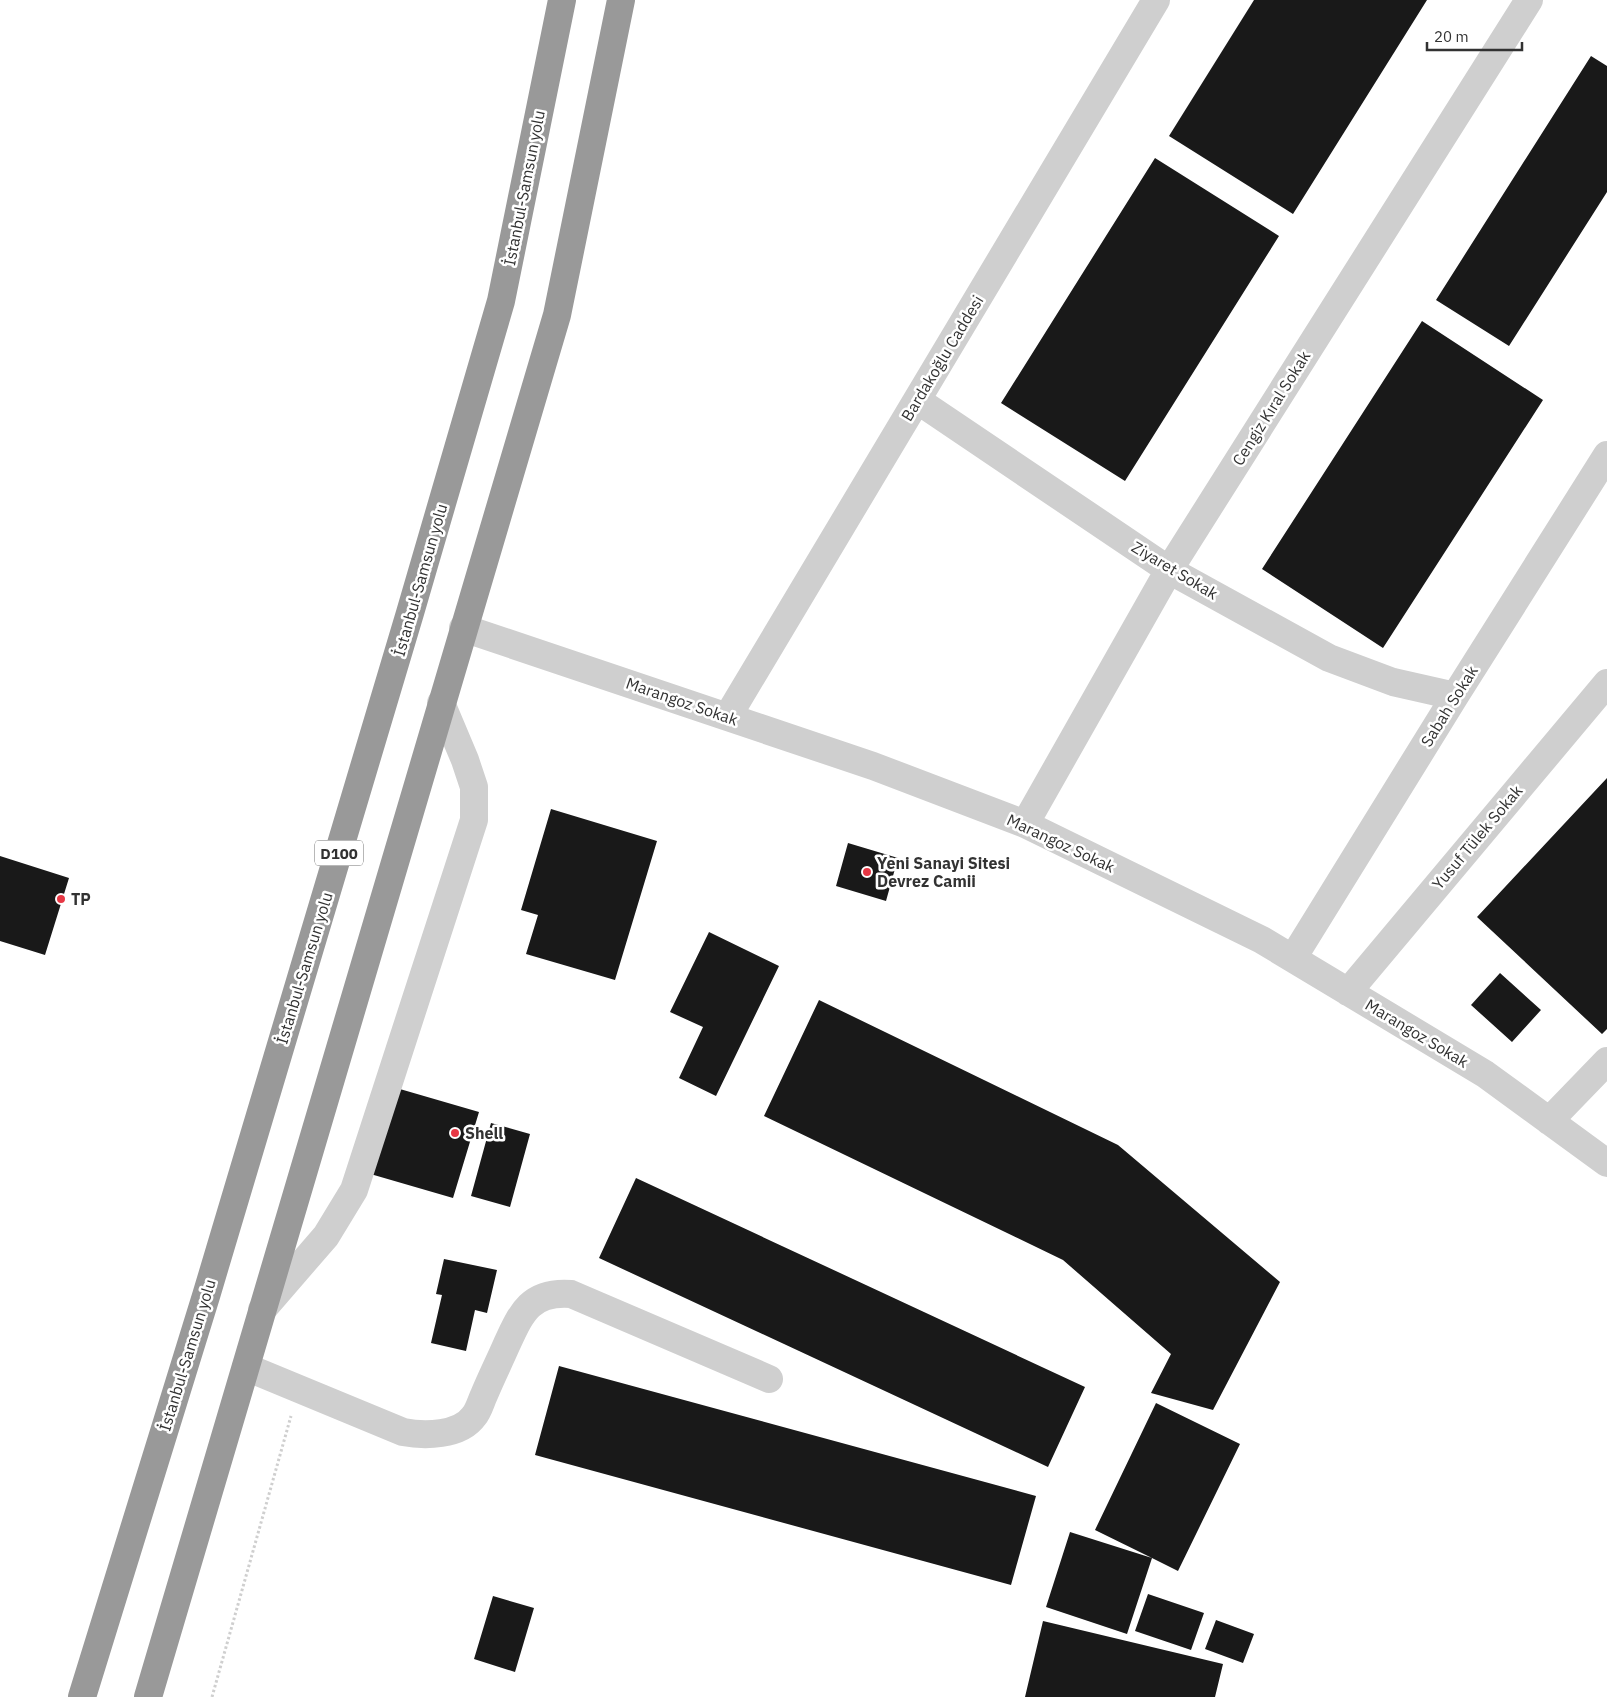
<svg xmlns="http://www.w3.org/2000/svg" width="1607" height="1697" font-family="'IBM Plex Sans',sans-serif">
  <rect width="100%" height="100%" fill="#fff"/>
  <path fill="#191919" d="M1254 0H1427L1293 214 1169 136Z
    M1591 56 1607 66V192L1509 346 1436 300Z
    M1155 158 1279 236 1125 481 1001 403Z
    M1422 321 1543 400 1383 648 1262 569Z
    M1607 778V1029L1602 1034 1477 917Z
    M551 809 657 841 615 980 526 954 538 915 521 910Z
    M848 843 898 858 886 901 836 886Z
    M0 856 69 878 45 955 0 941Z
    M709 932 779 966 716 1096 679 1078 703 1027 670 1012Z
    M1500 973 1541 1010 1512 1042 1471 1005Z
    M819 1000 1118 1145 1280 1282 1213 1410 1151 1393 1171 1354 1063 1260 764 1116Z
    M393 1087 479 1112 453 1198 367 1173Z
    M491 1123 530 1134 510 1207 471 1196Z
    M636 1178 1085 1387 1048 1467 599 1258Z
    M444 1259 497 1270 487 1313 475 1310 466 1351 431 1343 442 1295 436 1294Z
    M559 1366 1036 1496 1011 1585 535 1455Z
    M1156 1403 1240 1444 1178 1571 1152 1558 1127 1634 1046 1607 1070 1532 1152 1558 1095 1530Z
    M1148 1594 1204 1613 1191 1650 1135 1631Z
    M493 1596 534 1608 515 1672 474 1659Z
    M1216 1620 1254 1634 1243 1663 1205 1649Z
    M1043 1621 1223 1664 1215 1697H1025Z"/>
  <g fill="none" stroke-linecap="round" stroke-linejoin="round">
    <path stroke="#cfcfcf" stroke-width="3" stroke-dasharray="2.5 2.5" stroke-linecap="butt" d="M212 1697 291 1416"/>
    <path stroke="#cfcfcf" stroke-width="28" d="M917 400 1169 570 1329 658 1393 682 1455 696
      M463 628 873 766 1025 824 1262 940 1485 1074 1607 1163
      M728 716 1156 0
      M1025 824 1169 570 1529 0
      M1293 958 1455 696 1607 455
      M1348 992 1607 683
      M1549 1121 1607 1061
      M262 1310 326 1236 354 1190 474 820V787L465 760 441 703
      M246 1367 403 1432C424 1436 460 1436 474 1416 479 1410 481 1401 484 1395 491 1378 499 1362 506 1346 521 1313 530 1291 571 1294L769 1379"/>
    <path stroke="#999" stroke-width="28" d="M82 1697 206 1296 410 613 501 301 562 0
      M148 1697 557 315 621 0"/>
  </g>
  <g fill="#e73744" stroke="#fff" stroke-width="2">
    <circle cx="867" cy="872" r="5"/>
    <circle cx="61" cy="899" r="5"/>
    <circle cx="455" cy="1133" r="5"/>
  </g>
  <g text-anchor="middle" dominant-baseline="central" stroke-width="5" stroke-linejoin="round" paint-order="stroke">
    <rect fill="#fff" stroke="#707070" stroke-width="1" x="315" y="840.5" width="48" height="25" rx="4"/>
    <g font-size="15" font-weight="bold" fill="#323232">
      <text x="339" y="853">D100</text>
    </g>
    <g font-size="16" fill="#323232" stroke="#fff">
      <text transform="translate(524 188) rotate(-79)">İstanbul-Samsun yolu</text>
      <text transform="translate(942 358) rotate(-59)">Bardakoğlu Caddesi</text>
      <text transform="translate(1271 408) rotate(-58)">Cengiz Kıral Sokak</text>
      <text transform="translate(1175 570) rotate(31)">Ziyaret Sokak</text>
      <text transform="translate(420 580) rotate(-74)">İstanbul-Samsun yolu</text>
      <text transform="translate(682 701) rotate(19)">Marangoz Sokak</text>
      <text transform="translate(1449 706) rotate(-58)">Sabah Sokak</text>
      <text transform="translate(1477 837) rotate(-50)">Yusuf Tülek Sokak</text>
      <text transform="translate(1061 843) rotate(25)">Marangoz Sokak</text>
      <text transform="translate(304 968) rotate(-73)">İstanbul-Samsun yolu</text>
      <text transform="translate(1417 1033) rotate(31)">Marangoz Sokak</text>
      <text transform="translate(187 1355) rotate(-73)">İstanbul-Samsun yolu</text>
    </g>
    <g font-size="16" font-weight="bold" fill="#323232" stroke="#fff" text-anchor="start">
      <text x="877" y="863">Yeni Sanayi Sitesi<tspan x="877" dy="18">Devrez Camii</tspan></text>
      <text x="71" y="899">TP</text>
      <text x="465" y="1133">Shell</text>
    </g>
  </g>
  <path d="M1427 42v8h95v-8" fill="none" stroke="#323232" stroke-width="2.5"/>
  <text x="1434" y="42" font-size="15" fill="#323232" stroke="#ffffff" stroke-width="4" paint-order="stroke">20 m</text>
</svg>
